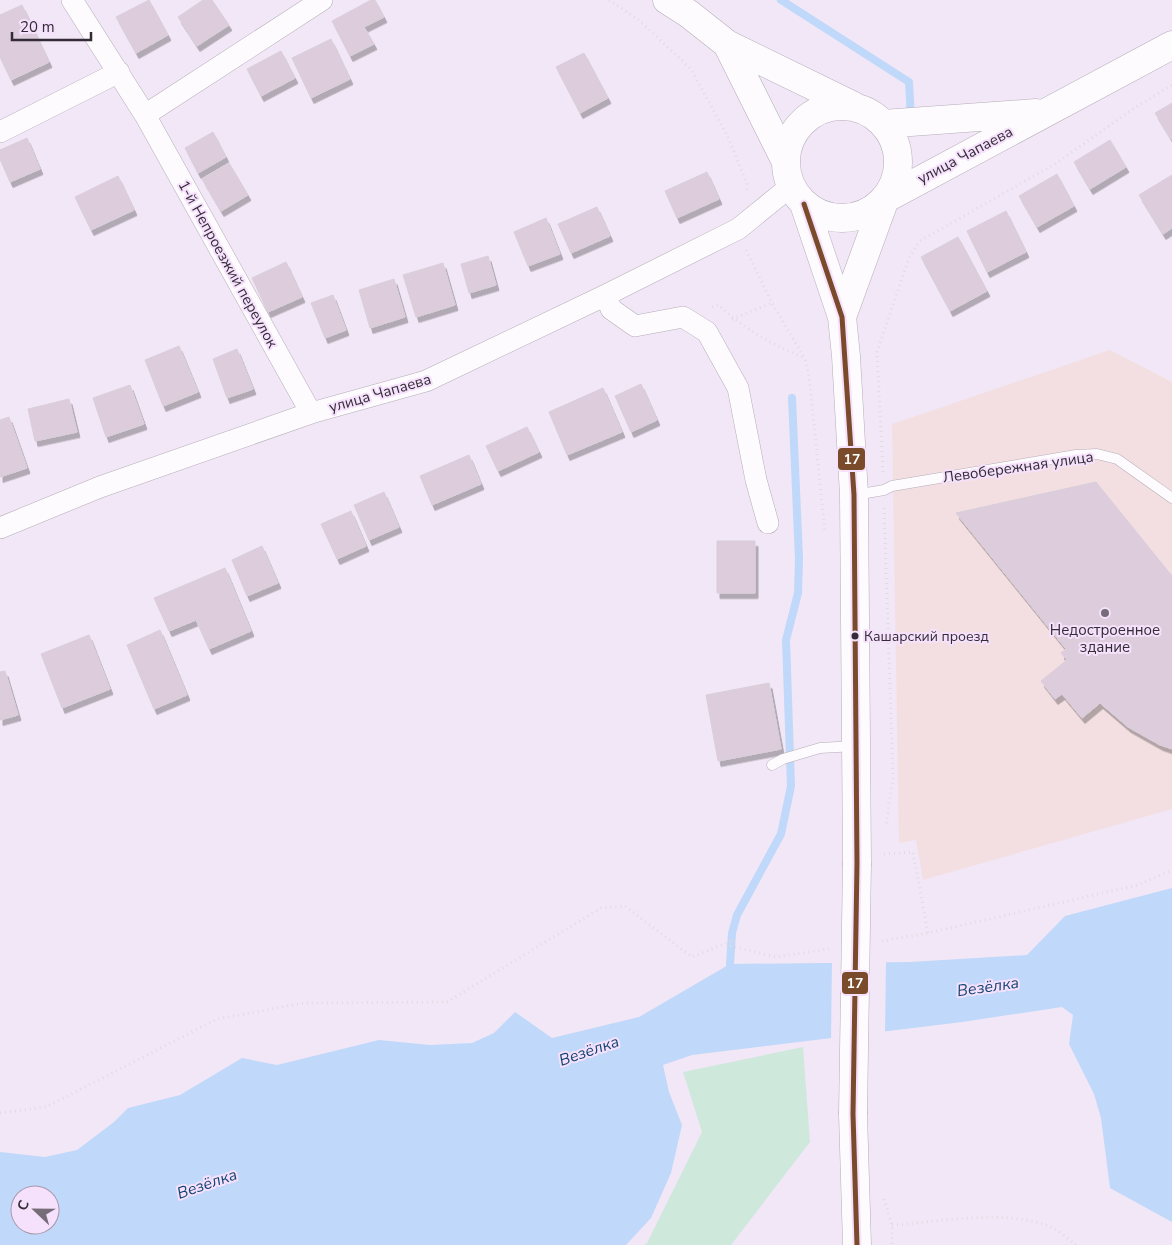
<svg xmlns="http://www.w3.org/2000/svg" width="1172" height="1245" font-family="'Nunito Sans',sans-serif">
  <defs>
    <filter id="shadow"><feDropShadow dx="3" dy="5.5" stdDeviation="0" flood-color="#0004"/></filter>
  </defs>
  <rect width="100%" height="100%" fill="#f2e7f6"/>
  <path fill="#f3dfe2" d="M1110 350 1172 382V809L923 880 916 840 899 843 892 424Z"/>
  <path fill="#cee8dc" d="M803 1047 810 1142 731 1245H644L647 1243 702 1132 683 1072Z"/>
  <path fill="#c0d8f9" fill-rule="evenodd" d="M1172 888V1222L1110 1188 1101 1118 1094 1094 1069 1044 1073 1015 1062 1007 962 1022 692 1055 663 1065 669 1092 682 1125 671 1173 651 1218 626 1245H0V1152L45 1157 77 1150 114 1122 128 1108 180 1095 242 1058 277 1065 379 1040 430 1045 472 1043 494 1033 515 1012 552 1038 639 1017 730 964 910 962 1027 955 1065 916ZM20 1195H50V1225H20Z"/>
  <path fill="#f2e7f6" d="M886 959 885 1034 831 1041 832 960Z"/>
  <g fill="none" stroke-linecap="round" stroke-linejoin="round">
    <path stroke="#c0d8f9" stroke-width="8" d="M781 0 909 82 911 118
      M730 964 732 933 737 915 781 834 791 786 786 640 798 593 799 559 792 398"/>
  </g>
  <path fill="#ddcddc" stroke="#d9ced9" filter="url(#shadow)" d="M149 0 168 35 136 53 116 17Z
    M203 0H212L229 25 197 46 178 17Z
    M371 0H375L384 17 364 27 374 44 350 56 332 21Z
    M22 5 49 62 11 80 0 57V15Z
    M331 39 350 79 311 98 292 58Z
    M281 51 295 78 261 96 247 69Z
    M584 53 608 98 580 113 556 67Z
    M1172 103V139H1171L1155 113Z
    M213 132 226 157 198 173 185 148Z
    M27 138 40 169 10 182 0 159V150Z
    M1110 140 1126 167 1090 189 1074 162Z
    M229 163 248 195 221 211 202 179Z
    M707 172 719 199 677 218 665 191Z
    M1057 174 1074 206 1037 227 1019 196Z
    M1172 175V228L1163 234 1139 195Z
    M118 176 134 210 91 230 75 197Z
    M597 207 610 236 571 253 558 224Z
    M1006 211 1026 252 987 272 967 231Z
    M546 218 560 254 528 266 514 232Z
    M958 237 987 291 950 311 921 257Z
    M488 256 496 285 469 293 461 264Z
    M286 262 302 297 268 312 252 278Z
    M443 263 455 305 416 317 403 275Z
    M394 279 405 317 370 328 359 290Z
    M333 295 346 330 325 338 311 303Z
    M179 346 198 392 163 406 145 360Z
    M237 349 253 389 227 398 213 359Z
    M641 384 657 420 631 432 615 396Z
    M130 385 144 424 106 437 93 398Z
    M603 388 622 432 567 455 549 412Z
    M69 399 77 432 35 441 28 409Z
    M9 417 27 468 0 477V420Z
    M527 427 539 452 498 471 486 446Z
    M469 455 481 484 432 505 420 476Z
    M1096 482 1172 576V749L1160 745 1128 727 1100 703 1082 718 1062 694 1055 699 1041 681 1067 660 1061 653 1066 649 956 513Z
    M384 492 399 527 369 540 354 505Z
    M351 511 366 546 337 559 321 524Z
    M717 541H755V593H717Z
    M262 546 278 583 247 596 232 560Z
    M225 568 251 631 209 649 196 620 169 631 154 598Z
    M160 630 187 695 154 709 127 645Z
    M89 635 110 689 62 708 41 654Z
    M5 671 18 715 0 720V672Z
    M769 683 781 749 718 761 706 695Z"/>
  <g fill="none" stroke-linecap="round" stroke-linejoin="round">
    <defs>
      <path id="lane" d="M855 495 884 490 892 486 1076 455 1097 454 1117 459 1172 498
        M772 765 783 759 820 748 855 746"/>
      <path id="street" d="M72 0 145 115 311 413
        M145 115 322 0
        M0 132 119 72
        M606 295 611 309 635 326 683 317 707 332 738 388 756 480 768 523
        M0 528 100 487 311 413 426 381 606 295 738 229 791 186"/>
      <path id="secondary" d="M667 0 689 14 727 44 854 106
        M727 44 786 162
        M786 162a56 56 0 1 1 112 0a56 56 0 1 1-112 0Z
        M883 124 1036 113
        M804 204 842 317 846 356 854 495 857 863
        M842 317 885 199 1172 45
        M853 1114 857 1245"/>
    </defs>
    <use href="#lane" stroke="#b5adb8" stroke-width="11"/>
    <use href="#street" stroke="#b5adb8" stroke-width="22"/>
    <use href="#secondary" stroke="#b5adb8" stroke-width="29"/>
    <path stroke="#dfdce0" stroke-width="3" stroke-dasharray="1 4" stroke-linecap="butt" d="M609 0 639 20 691 69 729 139 747 184V191
      M746 250 772 303 805 359 809 376 825 533
      M712 307 719 305C743 329 773 345 804 358
      M732 319 772 303
      M883 472 877 352 909 258 920 241 1055 164 1136 107 1172 85
      M884 508 893 777 886 826
      M884 854 913 852 928 933
      M882 941 928 933 1138 885 1172 870
      M0 1113 46 1107 217 1019 304 1003 447 1002 601 908 625 906 692 957 734 940 731 946 776 957 829 949
      M884 1199 892 1225V1245
      M892 1225C939 1222 998 1210 1043 1224 1055 1227 1066 1237 1076 1245"/>
    <use href="#lane" stroke="#fdfbfe" stroke-width="10"/>
    <use href="#street" stroke="#fdfbfe" stroke-width="21"/>
    <use href="#secondary" stroke="#fdfbfe" stroke-width="28"/>
    <defs>
      <path id="secondary-bridge" d="M853 1114 857 863"/>
    </defs>
    <use href="#secondary-bridge" stroke="#b5adb8" stroke-width="29" stroke-linecap="butt"/>
    <use href="#secondary-bridge" stroke="#fdfbfe" stroke-width="28"/>
    <defs>
      <path id="bus-1" d="M804 204 842 317 854 495 857 863 853 1114 857 1245"/>
    </defs>
    <use href="#bus-1" stroke="#f6e1fc" stroke-width="9"/>
    <use href="#bus-1" stroke="#7a4b2a" stroke-width="5"/>
  </g>
  <circle fill="#766d79" stroke="#f6e1fc" stroke-width="2" cx="1105" cy="613" r="5"/>
  <circle fill="#332c36" stroke="#f6e1fc" stroke-width="2" cx="855" cy="636" r="4.5"/>
  <g text-anchor="middle" dominant-baseline="central" stroke-width="4" stroke-linejoin="round" paint-order="stroke">
    <g font-size="14" fill="#332c36" stroke="#f6e1fc" text-anchor="start">
      <text x="864" y="636">Кашарский проезд</text>
    </g>
    <g font-size="15" fill="#332c36" stroke="#f6e1fc">
      <text transform="translate(965 155) rotate(-28)">улица Чапаева</text>
      <text transform="translate(228 264) rotate(61)">1-й Непроезжий переулок</text>
      <text transform="translate(380 393) rotate(-16)">улица Чапаева</text>
      <text transform="translate(1018 467) rotate(-8)">Левобережная улица</text>
    </g>
    <g font-size="15" fill="#332c36" stroke="#f6e1fc">
      <text x="1105" y="630">Недостроенное<tspan x="1105" dy="17">здание</tspan></text>
    </g>
    <g font-size="16" font-style="italic" fill="#134573" stroke="#f6e1fc">
      <text transform="translate(988 987) rotate(-8)">Везёлка</text>
      <text transform="translate(589 1051) rotate(-19)">Везёлка</text>
      <text transform="translate(207 1184) rotate(-19)">Везёлка</text>
    </g>
  </g>
  <g stroke="#f6e1fc" stroke-width="2">
    <rect x="837" y="447" width="29" height="24" rx="5" fill="#7a4b2a"/>
    <rect x="841" y="971" width="28" height="24" rx="5" fill="#7a4b2a"/>
  </g>
  <g font-size="14" text-anchor="middle" font-weight="bold" fill="#fff">
    <text x="852" y="464">17</text>
    <text x="855" y="988">17</text>
  </g>
  <g transform="translate(35 1210) rotate(292)"><circle r="24" fill="#f6e1fc" stroke="#a899ad"/>
  <path d="M0-4L9 19L0 12L-9 19Z" fill="#766d79"/>
  <text y="-8" font-size="14" font-weight="bold" text-anchor="middle" fill="#332c36">С</text>
  </g>
  <path d="M12 32v8h79v-8" fill="none" stroke="#332c36" stroke-width="2.5"/>
  <text x="20" y="32" font-size="15" fill="#332c36" stroke="#f6e1fc" stroke-width="4" paint-order="stroke">20 m</text>
</svg>
